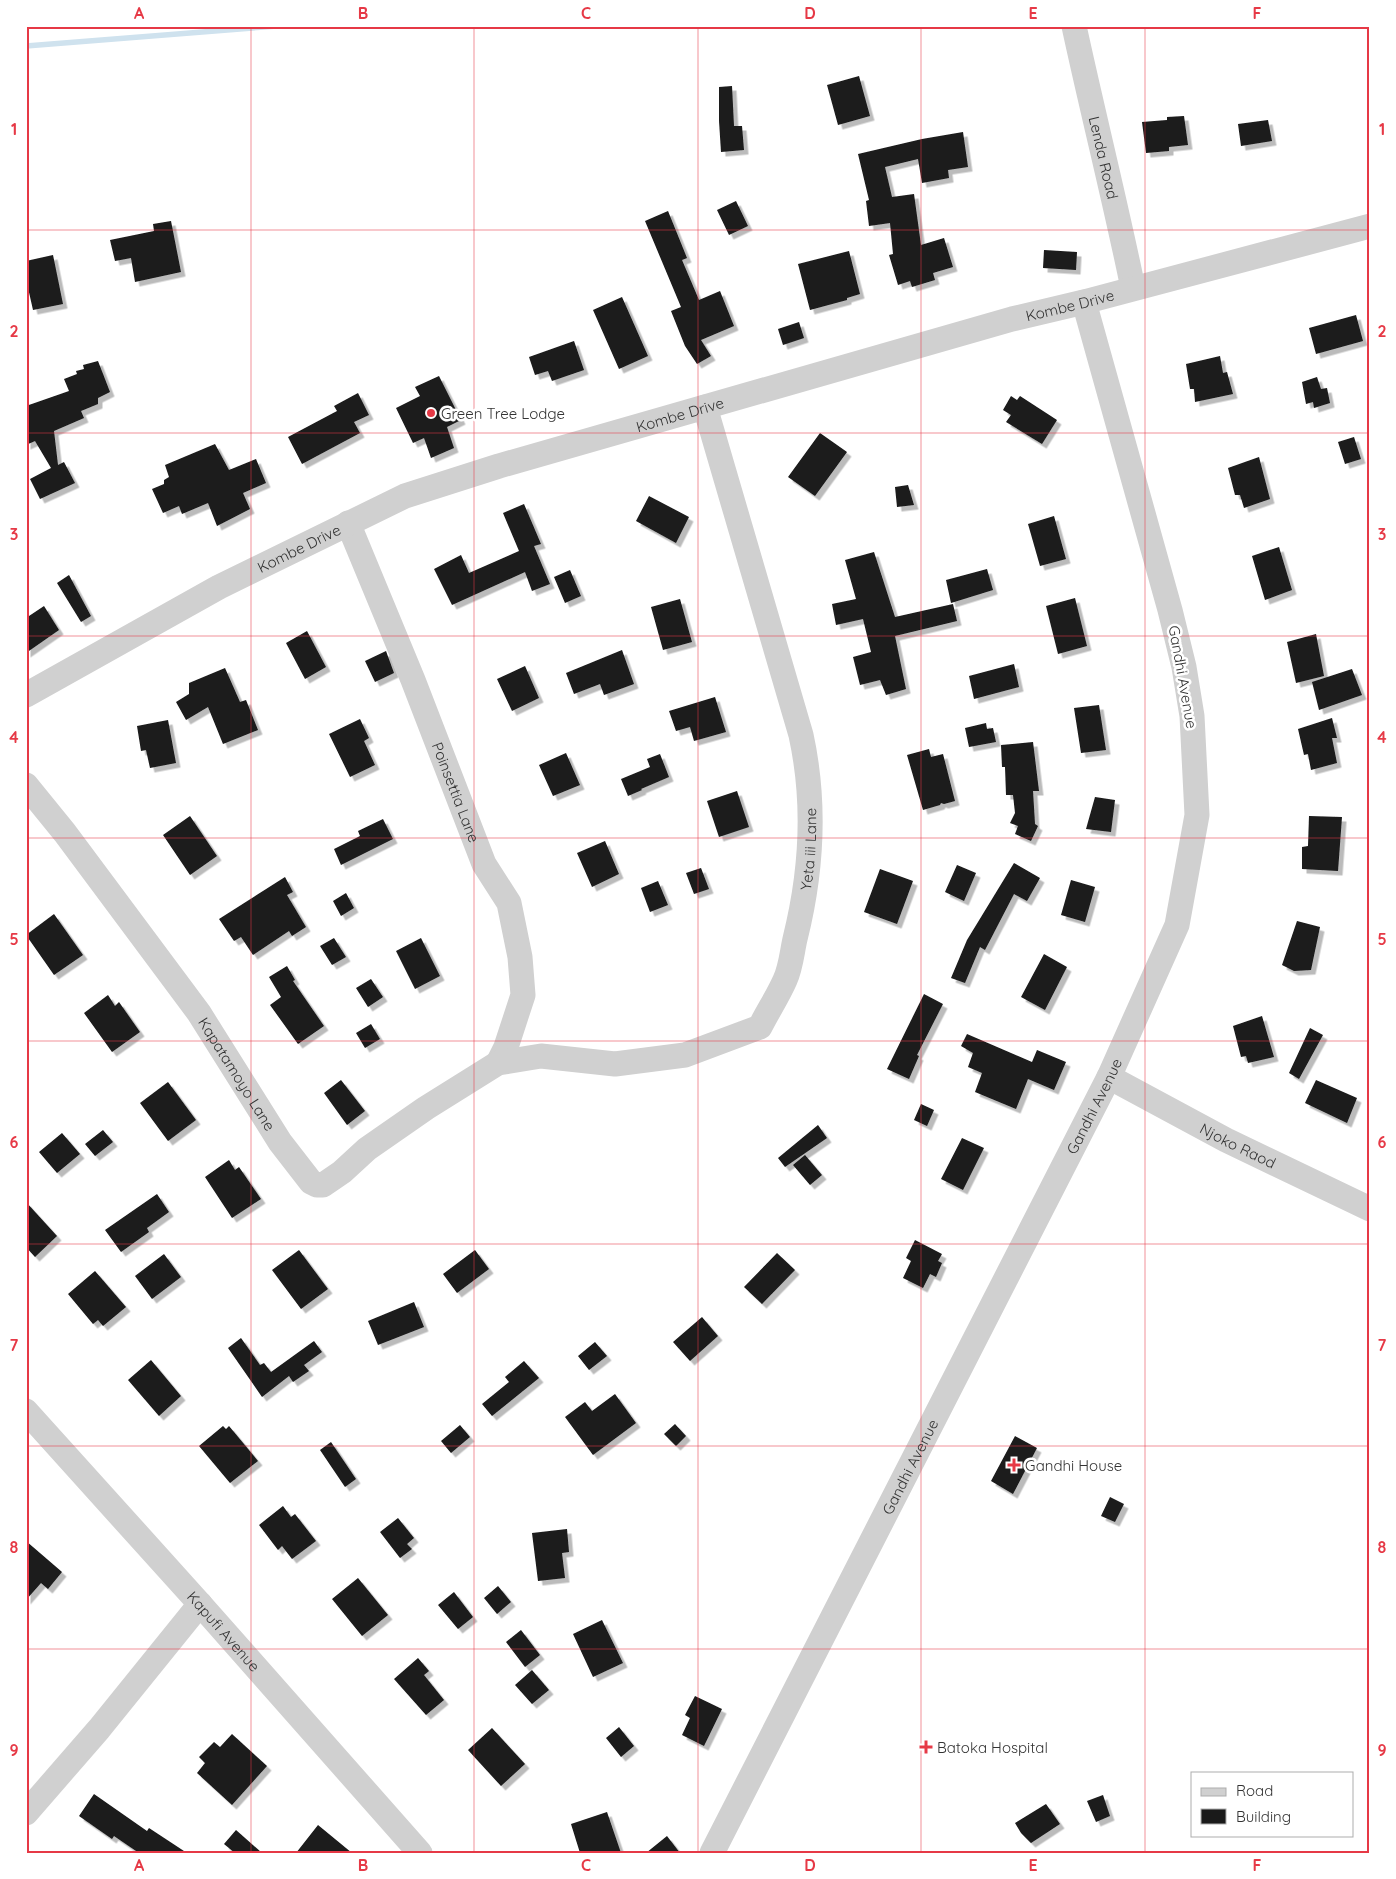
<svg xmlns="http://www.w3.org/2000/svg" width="1396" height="1879" font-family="Quicksand,sans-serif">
  <defs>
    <filter id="shadow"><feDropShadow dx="4.5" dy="4.5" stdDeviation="0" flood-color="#0004"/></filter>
  </defs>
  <rect width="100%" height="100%" fill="#fff"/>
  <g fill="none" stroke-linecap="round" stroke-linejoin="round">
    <path stroke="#cfe2ee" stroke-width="5.5" d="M26 46 277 26"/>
  </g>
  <path fill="#1a1a1a" filter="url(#shadow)" d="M859 76 870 116 838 125 827 85Z
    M732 86 734 126H742L744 150 721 152 719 121V87Z
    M1184 116 1188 145 1169 147V151L1146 153 1142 122 1167 120V117Z
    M1268 120 1272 141 1241 146 1238 124Z
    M963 132 968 167 948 170 949 178 922 183 918 159 885 167 892 197 914 194 921 245 944 238 953 267 933 273 935 280 912 287 910 281 898 285 889 255 893 254 890 223 869 226 866 201 869 200 858 154 922 139Z
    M736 201 748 226 729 235 717 210Z
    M668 211 687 258 682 260 699 300 720 291 734 326 701 340 711 356 697 364 685 346 671 311 681 307 645 221Z
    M171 221 181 272 135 282 131 258 115 261 110 240 154 231 153 224Z
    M1044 250 1077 252 1076 270 1043 268Z
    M849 251 860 294 847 298V300L810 310 798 264Z
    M53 255 63 304 33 310 26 279V261Z
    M622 297 648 356 619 369 593 310Z
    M1356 315 1363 341 1316 354 1309 328Z
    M799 322 804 338 783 345 778 329Z
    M574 341 584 370 552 381 548 371 535 375 529 357Z
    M1220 356 1223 373 1227 372 1233 394 1195 402 1194 389H1190L1186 364Z
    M98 361 110 392 98 398V404L81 411 84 418 54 431 58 465 64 462 75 483 40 499 30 479 51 468 35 441 26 445V406L69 391 64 379 77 374 76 371 84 369 83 365Z
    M439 376 461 420 447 427 454 448 431 458 424 438 413 443 396 408 420 396 415 387Z
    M1317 377 1321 389 1327 388 1330 403 1314 408 1313 402 1306 404 1302 382Z
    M358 393 369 415 354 422 360 433 302 464 288 437 337 411 334 406Z
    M1011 396 1017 400 1020 396 1057 420 1042 444 1006 422 1011 415 1003 410Z
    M820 433 847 452 815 496 788 477Z
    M1354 437 1361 459 1345 464 1338 442Z
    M215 444 229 470 256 459 266 483 243 493 250 509 217 526 208 503 182 514 179 506 163 513 152 489 164 484V480L169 477 165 465Z
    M1259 457 1270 499 1244 508 1240 495H1235L1228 468Z
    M908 485 914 505 897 507 895 487Z
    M649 496 689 517 676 543 636 521Z
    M524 504 541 544 534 546 550 584 532 591 525 572 452 605 434 569 461 555 469 573 519 551 503 513Z
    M1054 516 1066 559 1040 566 1028 524Z
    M1279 547 1292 590 1265 600 1252 556Z
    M874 552 895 617 953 604 957 621 895 636 906 689 886 695 880 680 860 685 853 657 871 652 863 619 836 625 832 604 856 599 845 560Z
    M987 569 993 590 951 603 946 580Z
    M570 570 581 596 565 603 554 577Z
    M69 575 91 616 81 622 57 583Z
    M1075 598 1087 646 1058 654 1046 606Z
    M680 599 692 642 663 650 651 607Z
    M44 606 59 630 26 653V618Z
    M307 631 326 667 305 679 286 643Z
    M1316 634 1324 676 1296 683 1287 642Z
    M622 650 634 684 604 695 600 684 574 694 566 673Z
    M386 651 394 673 375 682 365 661Z
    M1014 664 1019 687 974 699 969 676Z
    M525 666 539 698 512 711 497 679Z
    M225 668 240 702 246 700 258 730 223 744 208 707 186 720 176 702 189 694V683Z
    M1352 669 1362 695 1319 710 1312 682Z
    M715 697 726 732 694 741 690 727 676 731 669 711Z
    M1099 705 1106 750 1081 753 1074 708Z
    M1332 718 1337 738H1332L1337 763 1311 770 1308 754 1304 755 1298 729Z
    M360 719 369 738 364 741 375 765 350 777 329 734Z
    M168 720 176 763 150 768 146 750 141 751 137 726Z
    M986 723 987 729 993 728 996 742 969 747 965 728Z
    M1033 742 1039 791H1033L1035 824 1038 826 1031 841 1015 834 1018 826 1010 823 1015 813 1013 795H1006L1005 767H1002L1001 745Z
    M929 749 931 757 943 754 955 801 944 804 941 803 940 805 923 810 907 755Z
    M566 753 580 785 553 796 539 765Z
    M660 754 669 777 641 789 642 790 628 796 621 779 650 767 647 759Z
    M737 791 749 827 719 837 707 801Z
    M1095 797 1115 800 1111 832 1086 829Z
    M190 816 217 856 190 875 163 835Z
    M1309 816 1342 817 1338 871 1302 869V847L1308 846Z
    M383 819 393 839 341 865 334 849 360 836 358 831Z
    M605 841 619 874 592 887 577 853Z
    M1014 863 1040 878 1027 901 1014 894 985 950 980 947 965 983 951 978 967 940Z
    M957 865 976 873 964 901 945 892Z
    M701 868 709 889 694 894 686 873Z
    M880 869 913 881 897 924 864 912Z
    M285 877 293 892 287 895 306 927 292 936 289 931 253 955 241 937 234 941 219 919Z
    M1071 880 1095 887 1085 922 1061 915Z
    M658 881 668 905 650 912 641 888Z
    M346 893 354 908 341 916 333 901Z
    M54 914 83 955 54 975 26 935Z
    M1297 921 1320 927 1311 970 1294 971 1282 965Z
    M334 938 346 957 332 965 320 946Z
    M421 938 440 976 415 989 396 951Z
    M1044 954 1067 967 1045 1010 1021 997Z
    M287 966 295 980 293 981 324 1026 298 1044 270 1005 281 997 269 977Z
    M371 979 383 997 368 1007 356 988Z
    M924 994 943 1004 917 1055 919 1056 909 1079 887 1069Z
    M108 995 115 1006 119 1002 140 1032 112 1052 84 1013Z
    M1262 1016 1274 1057 1248 1063 1246 1056 1241 1057 1233 1026Z
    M371 1024 380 1039 365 1048 356 1033Z
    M1310 1028 1323 1035 1299 1079 1289 1073Z
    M967 1034 1032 1062 1037 1050 1066 1062 1054 1090 1028 1079 1016 1109 975 1092 982 1073 968 1067 973 1053 961 1046Z
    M341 1080 365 1111 347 1125 324 1093Z
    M1316 1080 1357 1098 1347 1123 1305 1103Z
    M168 1082 196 1120 168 1141 140 1103Z
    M921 1104 934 1110 927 1126 914 1120Z
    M818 1125 827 1138 785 1167 778 1158Z
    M103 1130 113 1142 95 1156 85 1144Z
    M62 1133 80 1154 57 1173 39 1152Z
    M962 1138 984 1148 963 1190 941 1179Z
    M805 1155 822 1175 810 1185 793 1165Z
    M229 1160 235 1170 239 1167 261 1199 232 1218 205 1177Z
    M157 1194 169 1212 147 1228 149 1232 121 1252 105 1230Z
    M26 1202 57 1236 35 1257 26 1247Z
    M915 1240 942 1254 938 1261 942 1263 936 1277 930 1274 923 1288 903 1278 911 1261 906 1258Z
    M299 1250 328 1289 301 1309 272 1270Z
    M475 1250 489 1269 457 1293 443 1274Z
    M777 1253 795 1270 762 1304 744 1287Z
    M164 1254 181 1277 152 1299 135 1276Z
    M95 1271 126 1307 103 1326 98 1320 93 1324 68 1294Z
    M414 1302 424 1327 378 1345 368 1321Z
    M702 1317 718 1336 690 1361 673 1342Z
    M241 1338 260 1365 264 1363 271 1372 314 1341 322 1352 304 1365 309 1371 293 1382 289 1376 262 1397 228 1348Z
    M595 1342 607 1356 589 1370 578 1356Z
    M151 1360 181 1396 159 1416 128 1380Z
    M524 1361 539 1378 492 1416 482 1404 509 1382 505 1377Z
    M615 1394 636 1423 593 1455 565 1417 585 1402 592 1411Z
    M675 1424 686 1436 676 1446 664 1434Z
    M460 1425 470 1437 451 1453 441 1441Z
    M223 1426 226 1429 229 1426 258 1461 230 1483 199 1446Z
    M1015 1436 1037 1448 1013 1494 991 1481Z
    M331 1442 356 1479 345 1487 320 1450Z
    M1110 1497 1124 1504 1115 1522 1101 1516Z
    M283 1506 291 1517 295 1514 316 1541 292 1559 282 1546 278 1550 259 1525Z
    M398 1518 414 1538 407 1544 412 1549 400 1558 380 1532Z
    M567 1529 569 1552 562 1553 565 1578 538 1581 532 1533Z
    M26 1541 62 1572 48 1589 41 1583 26 1600Z
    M358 1578 388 1615 362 1636 332 1599Z
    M498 1586 511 1602 497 1614 484 1598Z
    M454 1592 473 1617 458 1629 438 1605Z
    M602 1620 623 1663 593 1677 573 1634Z
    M521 1630 540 1655 525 1667 506 1642Z
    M418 1658 429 1671 424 1675 444 1700 426 1715 394 1679Z
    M532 1670 549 1690 532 1704 515 1685Z
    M695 1696 722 1709 704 1746 682 1735 690 1718 685 1715Z
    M619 1727 634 1746 621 1757 606 1738Z
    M492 1728 525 1764 501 1786 468 1750Z
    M232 1734 267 1766 232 1805 197 1773 205 1763 199 1757 214 1742 220 1747Z
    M94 1794 147 1831 149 1828 187 1853H139L114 1836 112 1839 79 1816Z
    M1103 1795 1110 1816 1096 1822 1087 1801Z
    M1046 1804 1060 1824 1031 1843 1021 1833 1015 1823Z
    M607 1812 621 1853H580L571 1824Z
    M318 1825 352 1853H296Z
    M236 1830 262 1853H235L224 1844Z
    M667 1836 680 1853H646Z"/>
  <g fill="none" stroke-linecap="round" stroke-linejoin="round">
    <g stroke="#d0d0d0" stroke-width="25">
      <path id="s1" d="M1074 26C1093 114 1115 200 1133 288"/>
      <path id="s2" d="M348 523 413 680 484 864 509 903 520 957 523 995 506 1047 498 1063"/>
      <path id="s3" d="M26 695 219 587 405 496 499 466 1012 319 1084 302 1370 226"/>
      <path id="s4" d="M26 785 65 833 199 1013 280 1142 311 1182 317 1185H323L342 1172 367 1149 426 1108 498 1063 541 1056 615 1064 685 1055 760 1027C768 1011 778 996 785 980 791 967 792 952 795 939 812 871 816 804 801 735L705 407"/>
      <path id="s5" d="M1109 1077 1226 1140 1370 1209"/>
      <path id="s6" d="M26 1411 200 1604 420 1853"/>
      <path d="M26 1813 99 1729 200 1604"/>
      <path id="s7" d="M712 1853 1109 1077 1177 925 1197 815 1192 716 1184 667 1170 610 1084 302"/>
    </g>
  </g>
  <path fill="none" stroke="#e63946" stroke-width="1" stroke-opacity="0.55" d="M251 26V1853M474 26V1853M698 26V1853M921 26V1853M1145 26V1853M26 230H1370M26 433H1370M26 636H1370M26 838H1370M26 1041H1370M26 1244H1370M26 1446H1370M26 1649H1370"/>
  <g fill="#e63946" stroke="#fff" stroke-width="2">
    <circle cx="431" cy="413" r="5"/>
    <path d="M1011.5 1457.5h5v5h5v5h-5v5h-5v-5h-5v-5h5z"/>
    <path d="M923.5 1739.5h5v5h5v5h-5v5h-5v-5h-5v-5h5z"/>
  </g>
  <g text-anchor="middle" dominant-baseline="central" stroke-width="5" stroke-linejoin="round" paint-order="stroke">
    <g font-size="15" fill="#333" stroke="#fff">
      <text stroke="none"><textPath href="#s1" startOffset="135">Lenda Road</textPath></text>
      <text stroke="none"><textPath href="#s3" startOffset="1120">Kombe Drive</textPath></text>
      <text stroke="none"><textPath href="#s3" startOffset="715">Kombe Drive</textPath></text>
      <text stroke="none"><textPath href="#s3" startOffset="310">Kombe Drive</textPath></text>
      <text transform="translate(1183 677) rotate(80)">Gandhi Avenue</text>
      <text stroke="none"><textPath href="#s2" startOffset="290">Poinsettia Lane</textPath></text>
      <text stroke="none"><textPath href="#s4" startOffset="1171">Yeta iii Lane</textPath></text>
      <text stroke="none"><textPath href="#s4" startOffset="358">Kapatamoyo Lane</textPath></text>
      <text stroke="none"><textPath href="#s7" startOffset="839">Gandhi Avenue</textPath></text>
      <text stroke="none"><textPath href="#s5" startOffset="146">Njoko Raod</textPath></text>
      <text stroke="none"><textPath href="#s7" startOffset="434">Gandhi Avenue</textPath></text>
      <text stroke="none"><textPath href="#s6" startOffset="296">Kapufi Avenue</textPath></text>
    </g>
    <g font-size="15" fill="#333" stroke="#fff" text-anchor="start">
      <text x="441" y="413">Green Tree Lodge</text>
      <text x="1025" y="1465">Gandhi House</text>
      <text x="937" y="1747">Batoka Hospital</text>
    </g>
  </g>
  <rect width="1396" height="1879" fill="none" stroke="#ffffff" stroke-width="55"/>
  <rect x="1191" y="1772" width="162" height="65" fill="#ffffff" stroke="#adadad"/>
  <rect x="1201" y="1788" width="25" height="8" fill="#d0d0d0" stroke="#adadad"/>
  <text x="1236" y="1796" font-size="15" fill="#333333">Road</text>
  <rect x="1201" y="1809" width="25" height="15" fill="#1a1a1a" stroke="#adadad"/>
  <text x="1236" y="1822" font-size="15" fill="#333333">Building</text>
  <rect x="28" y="28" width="1340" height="1824" fill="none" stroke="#e63946" stroke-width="2"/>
  <g font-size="16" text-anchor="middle" font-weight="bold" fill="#e63946">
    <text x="139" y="19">A</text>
    <text x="363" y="19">B</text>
    <text x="586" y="19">C</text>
    <text x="810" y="19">D</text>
    <text x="1033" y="19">E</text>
    <text x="1257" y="19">F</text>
    <text x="14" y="135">1</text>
    <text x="1382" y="135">1</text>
    <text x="14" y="337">2</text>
    <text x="1382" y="337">2</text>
    <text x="14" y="540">3</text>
    <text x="1382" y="540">3</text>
    <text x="14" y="743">4</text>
    <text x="1382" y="743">4</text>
    <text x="14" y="945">5</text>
    <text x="1382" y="945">5</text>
    <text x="14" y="1148">6</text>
    <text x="1382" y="1148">6</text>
    <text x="14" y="1351">7</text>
    <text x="1382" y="1351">7</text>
    <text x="14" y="1553">8</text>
    <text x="1382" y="1553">8</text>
    <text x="14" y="1756">9</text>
    <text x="1382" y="1756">9</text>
    <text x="139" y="1871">A</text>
    <text x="363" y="1871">B</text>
    <text x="586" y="1871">C</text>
    <text x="810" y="1871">D</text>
    <text x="1033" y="1871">E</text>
    <text x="1257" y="1871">F</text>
  </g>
</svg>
